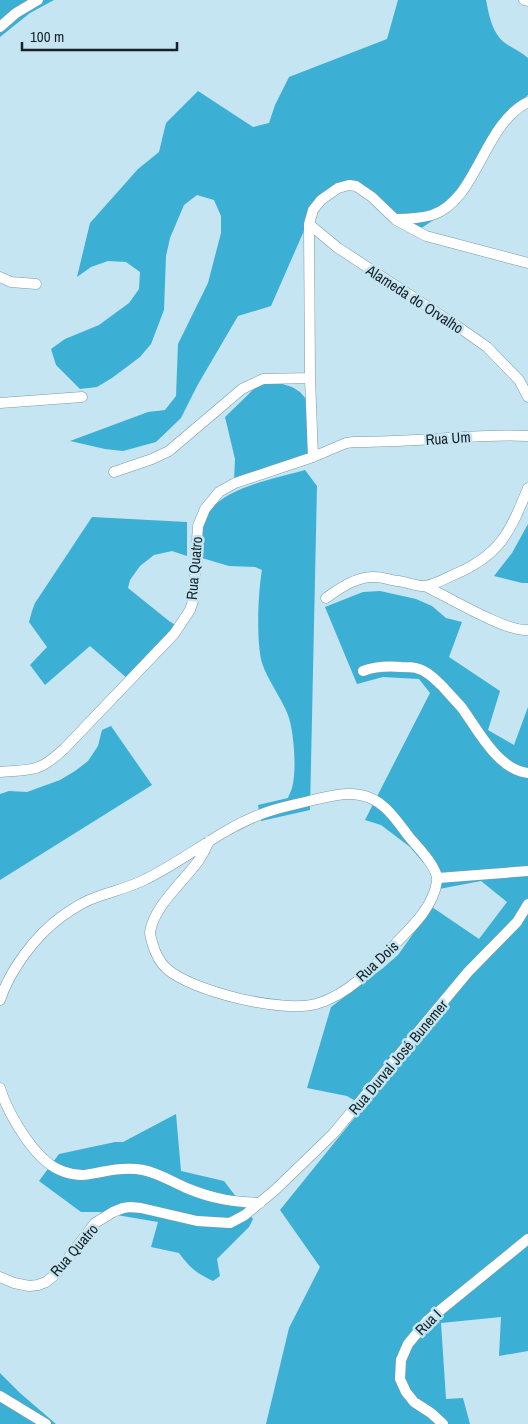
<svg xmlns="http://www.w3.org/2000/svg" width="528" height="1424" font-family="'Archivo Narrow',sans-serif">
  <rect width="100%" height="100%" fill="#c4e5f1"/>
  <path fill="#3cafd4" d="M0 0H54L30 13 0 37Z
    M398 0H486C489 15 492 33 505 43 512 48 521 52 528 58V95L507 113 453 207 414 233 353 188 336 194 322 205 310 217 271 306 238 316 197 386 181 418 156 442 123 451 105 449 70 441 148 412 165 410 176 396 178 344 208 283 221 233V216L214 200 197 195 184 205 170 238 166 256 164 310 151 344 140 357 112 378 97 387 80 389 56 365 51 349 65 339 99 325 129 303 139 289 140 272 126 262 108 261 91 267 77 277 90 223 138 169 159 152 166 123 198 91 253 127 269 123 275 105 289 77 387 39Z
    M276 382 292 387 300 392 306 399 311 441 306 458 234 481 235 459 225 417 258 385Z
    M305 470 317 486 310 810 261 821 258 805 288 798C289 795 291 791 292 788 297 771 294 731 288 715 281 697 268 681 262 663 256 642 258 592 262 570L255 567 229 566 202 558C201 544 201 528 207 515 221 488 277 478 305 470Z
    M92 517 187 522V556L172 551 154 555 140 566 130 580 128 588 169 621 177 626 128 679 90 646 45 685 30 665 47 647 29 622 32 611 35 603Z
    M528 524V583H522L494 576 512 553Z
    M380 591 416 599 432 606 446 618 462 622 449 657 500 691 488 730 514 745 528 707V1351L499 1356 501 1317 441 1323 446 1399 463 1398 470 1424H266L289 1328 320 1267 280 1210 364 1106 347 1096 307 1088 331 1007 383 968 398 955 432 907 479 939 507 902 481 881 439 889 432 873 410 847 381 825 365 820 430 693 419 679 383 677 357 684 325 607 363 592Z
    M111 726 152 785 0 880V794L9 791 27 792 60 780 75 771 88 761 98 746 102 730Z
    M176 1114 181 1171 224 1181 253 1219 249 1227 217 1259 220 1276 213 1281C195 1272 191 1269 179 1253L151 1247 158 1222 99 1212H81L39 1181 59 1154 115 1142H123Z
    M0 1373 20 1393 56 1424H0Z"/>
  <g fill="none" stroke-linecap="round" stroke-linejoin="round">
    <defs>
      <path id="minor" d="M524 0 528 1
        M0 27 16 13 38 0
        M397 219C408 219 421 218 432 215 477 201 483 124 528 102
        M309 224 310 378 313 457
        M528 263 426 236 396 220 372 197 356 186 349 185 338 188 321 200 313 210 309 224 338 248 457 326 487 347 519 380 528 397
        M0 277 11 282 36 284
        M0 403 82 397
        M114 472 152 459 169 451 242 389 263 379 310 378
        M425 586C446 596 508 633 528 630
        M326 598C340 588 357 576 375 577 382 577 390 580 398 581 406 582 416 586 424 586 434 585 445 579 453 575 500 556 510 532 528 488
        M363 671C376 666 388 666 401 667 406 667 412 667 416 668 428 671 436 680 444 688 450 695 456 701 462 708 478 730 498 770 528 773
        M0 772C13 770 29 772 41 766 50 762 57 755 64 749L174 634 190 610 193 601 198 526 205 509 219 492 235 483 313 457 346 443 354 442C375 442 396 441 416 440 454 438 490 434 528 436
        M438 878 528 871
        M0 1000C10 970 35 936 61 917 72 909 84 901 97 897 113 891 131 887 146 879 185 860 218 831 259 815 275 808 293 805 309 801 326 797 343 792 360 795 384 799 396 820 410 838 418 847 439 869 437 881 434 905 414 925 398 941 376 965 349 995 316 1004 282 1013 194 992 167 969 159 962 155 953 152 942 151 939 150 936 150 932 154 906 184 881 199 860 203 854 206 848 209 841
        M0 1088C7 1111 28 1147 47 1162 56 1170 70 1175 82 1175 88 1175 95 1173 101 1172 115 1169 129 1167 143 1170 159 1173 174 1183 189 1189 213 1199 234 1202 260 1203
        M0 1277 14 1283 29 1286 38 1285 46 1282 56 1274 95 1223 113 1212 123 1208 130 1207 141 1208 197 1221 230 1223 245 1215 275 1190 333 1134 468 972 517 922 528 904
        M0 1396 46 1424
        M443 1424 431 1413 414 1402 406 1392 400 1379 401 1360 408 1344 427 1321 528 1239"/>
    </defs>
    <use href="#minor" stroke="#7b9aa6" stroke-width="11"/>
    <use href="#minor" stroke="#fff" stroke-width="10"/>
  </g>
  <g text-anchor="middle" dominant-baseline="central" stroke-width="5" stroke-linejoin="round" paint-order="stroke">
    <g font-size="15" fill="#162227" stroke="#c4e5f1">
      <text transform="translate(415 299) rotate(33)">Alameda do Orvalho</text>
      <text transform="translate(448 438) rotate(-4)">Rua Um</text>
      <text transform="translate(194 568) rotate(-85)">Rua Quatro</text>
      <text transform="translate(377 961) rotate(-43)">Rua Dois</text>
      <text transform="translate(398 1057) rotate(-50)">Rua Durval José Bunemer</text>
      <text transform="translate(74 1250) rotate(-49)">Rua Quatro</text>
      <text transform="translate(428 1322) rotate(-45)">Rua I</text>
    </g>
  </g>
  <path d="M22 42v8h155v-8" fill="none" stroke="#162227" stroke-width="2.5"/>
  <text x="30" y="42" font-size="15" fill="#162227" stroke="#c4e5f1" stroke-width="4" paint-order="stroke">100 m</text>
</svg>
